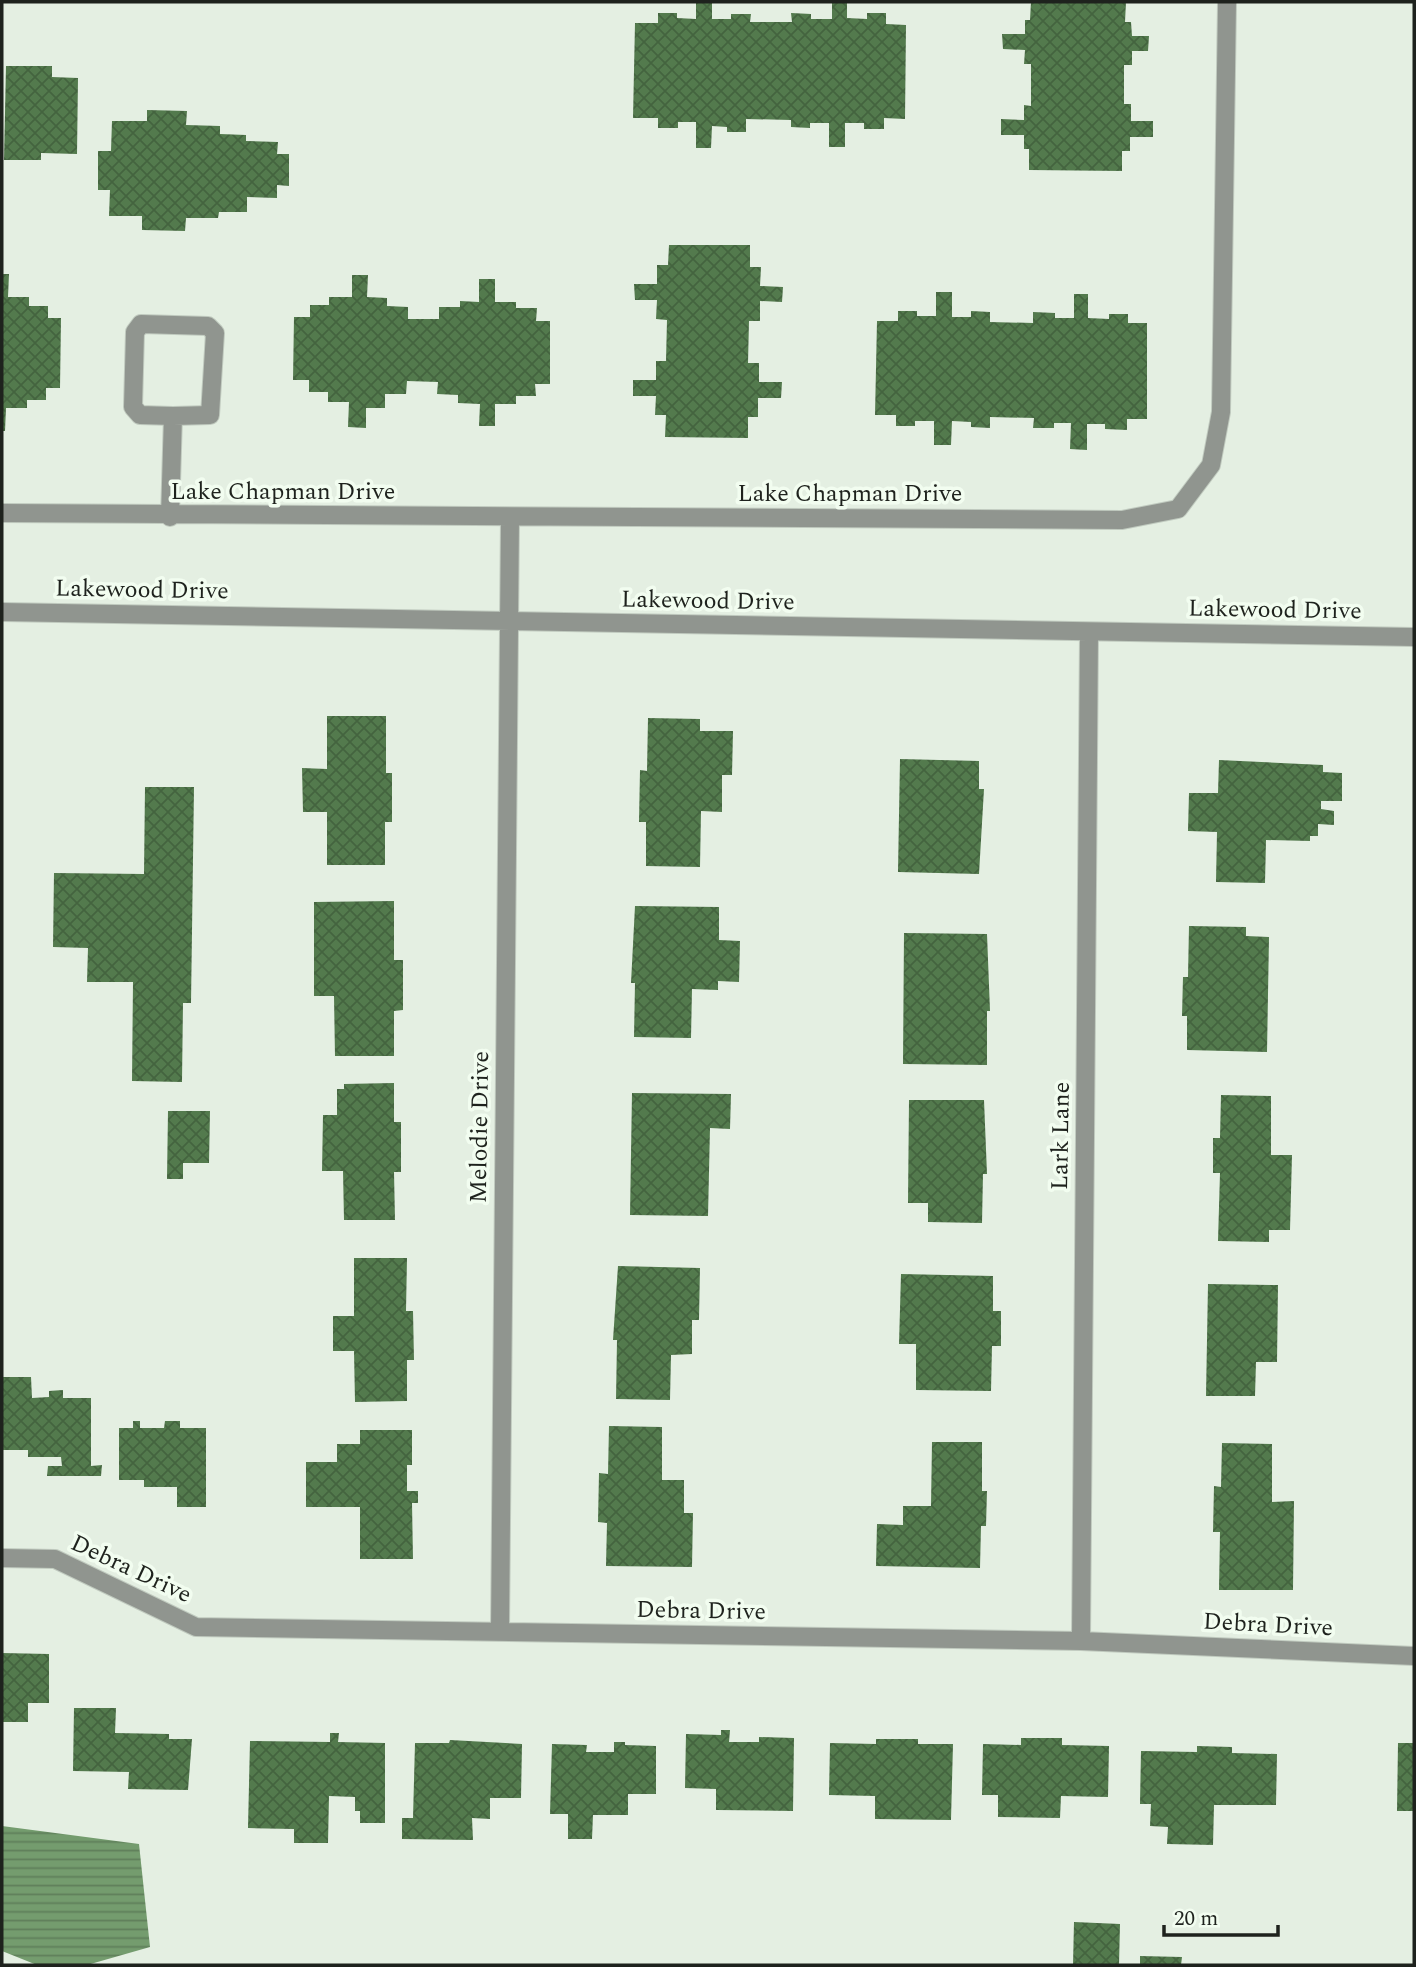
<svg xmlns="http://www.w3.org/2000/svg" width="1416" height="1967" font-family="Spectral,serif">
  <defs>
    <pattern id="water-rules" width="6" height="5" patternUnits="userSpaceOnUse" patternTransform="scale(1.75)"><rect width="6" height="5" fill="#749c6e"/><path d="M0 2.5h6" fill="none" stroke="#5f7f5a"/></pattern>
    <pattern id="building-cross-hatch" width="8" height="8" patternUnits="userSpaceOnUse" patternTransform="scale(1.75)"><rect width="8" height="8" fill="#537a4d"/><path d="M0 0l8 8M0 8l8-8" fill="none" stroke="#44643f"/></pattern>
  </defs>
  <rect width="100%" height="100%" fill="#e4efe2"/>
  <path fill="url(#water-rules)" d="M2 1826 139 1844 150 1947 87 1965H37L2 1951Z"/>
  <path fill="url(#building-cross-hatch)" d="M696 2H712V19H731V14H751L750 22H792L791 13 811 14V19H832V2H847V18L867 19V13H886V24L906 25 905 119 884 118V129H864V123H845V147H829V123H810V128L791 127V120L746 119V132H727V127L712 126 711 148H696V122H678V128H658V118H633L635 23H658V13H677V18L696 19Z
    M1031 2H1126L1125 22H1131L1132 36H1149L1148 51H1132V65H1124V104H1131V121H1153V137H1130V151H1122V171L1029 170V149H1024V135H1001V119L1024 120V105L1031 106V64H1024L1025 50 1003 49 1002 34H1025V20H1030Z
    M6 66H52V77L78 78 77 154 41 153V160H4Z
    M147 110 187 111 186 125 220 126V134L246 135V141L278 142 277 154H289V186L277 185V198L247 197V212H219L218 218H186L185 231 142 230V216H109L110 190H98V151H111L112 121H147Z
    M669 245H750V267H761L760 286 783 287 782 302 760 301V321H749L748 363H759V382H782L781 398H758V417H748V438L665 437 666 415H655L656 396H633V380H656V361H666L667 320 656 319 657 300H635L634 284H657V265H668Z
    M2 274H9L8 297H29V306H48V318H61L60 388H46V400H27V408H6L5 431H2Z
    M352 275H368L367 297 387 298V306L408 307V319H439V307H460V301L479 302V279H495V302H516V308H537L536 321H550V384H535L536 396H516V404H495V426H479L480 404 458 403V395L437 394 438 382 407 381 406 394H385V408H366V428L348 427 349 402H328V392H309V380H293L294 317H310V305H329V297H352Z
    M936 292H952V317H971V311L990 312V322L1033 323V312L1055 313V318H1074V294H1088V318L1109 319V314H1128V323H1147V419H1127V430L1105 429V424H1087V450L1070 449 1071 423H1054V428H1033L1034 418 990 417V428L971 427V422L952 421 951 445H934V421H915V426H896V415H875L877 321H898V311H917V316H936Z
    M327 716H386V773H392V822H385V865H327V812H303L302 768 327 769Z
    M648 718 700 719V731H733L732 775H722V812L701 811 700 867 646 866V822H639L640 770 647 771Z
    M900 759 979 761V789H984L979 874 898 872Z
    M1219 760 1323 765V772L1342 773V801H1321V809L1334 811V825L1318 824V836H1310V841L1266 840 1265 883 1216 882 1217 832 1188 831 1189 793H1218Z
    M145 787H194L191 1003H183L182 1082 132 1081 133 982H87L88 948 53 947 54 873 144 874Z
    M394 901V960H403V1010L394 1011V1056H335L334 996H314V902Z
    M635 906 719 907V940L740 941 739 982 718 981V990L692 989 691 1038 634 1037 635 983H631Z
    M1189 926 1246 927V936L1269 937 1267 1052 1187 1050V1016H1182L1183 977H1188Z
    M904 933 987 934 990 1011H987V1065L903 1064Z
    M394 1083V1122H401V1172H394L395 1220H344L343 1171H322L323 1115H337V1089H344V1084Z
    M632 1093 731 1094 730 1129 710 1128 708 1216 630 1215Z
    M1221 1095 1271 1096V1155H1292L1290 1230H1269V1242L1218 1241 1220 1173H1213V1138H1220Z
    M909 1100H984L987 1174H983L982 1223 928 1222V1203H908Z
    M168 1111H210L209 1163H183V1179H167Z
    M354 1258H407L406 1311H413L414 1360H407V1401L355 1402 354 1351H333V1316H354Z
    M618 1266 700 1268 699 1320H692V1354L671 1355 670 1400 616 1399 617 1340H613Z
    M901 1274 993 1276V1311H1001V1346H992L991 1391 916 1390V1344H899Z
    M1208 1284 1278 1285 1277 1362H1256L1255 1396H1206Z
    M3 1377H31L32 1398 49 1397V1391L63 1390V1398H91V1466L102 1465 101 1476H47L48 1466H62L61 1457H28V1450H3Z
    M133 1421H140V1428H164L165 1421H180V1428H206V1507H177V1487H144V1480H119V1428H133Z
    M609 1426 662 1427V1480H684V1513H693L692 1567 606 1566 607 1523 598 1522 599 1473 608 1474Z
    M360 1430H412V1465H407V1491H418V1503H412L413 1559H360V1507H306V1462H337V1444H360Z
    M932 1442H982V1491H987L986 1526H981L980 1568 876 1566 877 1524 903 1525V1506H931Z
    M1222 1443 1272 1444V1502L1294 1501 1293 1590H1219L1220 1532H1213L1214 1486 1221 1487Z
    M2 1653 49 1654V1703H28V1722H2Z
    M74 1708H116L115 1733 169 1734V1739H192L188 1790 128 1789 129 1772 73 1771Z
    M721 1730H730L729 1742H759V1737L794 1738 793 1811 716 1810V1789L685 1788 686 1734 721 1735Z
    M330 1733H339L338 1742 385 1743V1823H360V1811H355V1797L329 1796 328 1843H294V1829L248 1828 250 1741 330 1742Z
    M1021 1738H1062V1745L1109 1746 1108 1797 1061 1796 1060 1818 998 1817V1795H982L983 1744 1021 1745Z
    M876 1739H918V1744H953L951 1820 875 1819V1796L829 1795 830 1743 876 1744Z
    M450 1740 522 1744 521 1798H490V1819L472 1818 473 1840 402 1839V1818H413L415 1743H449Z
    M614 1742H625V1745L656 1746V1794H628V1815H593L592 1839H568V1814H550L552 1744 587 1745 586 1752H614Z
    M1398 1743H1414V1811H1397Z
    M1197 1746 1232 1747V1753L1277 1754 1276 1805H1214L1213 1845 1167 1844 1168 1827 1150 1826 1151 1804H1140L1141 1751 1197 1752Z
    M1074 1922 1120 1924 1119 1965H1073Z
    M1140 1956 1182 1957 1181 1965H1140Z"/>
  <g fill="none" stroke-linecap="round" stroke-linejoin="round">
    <defs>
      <path id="minor" d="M2 513 1122 520 1178 509 1211 465 1221 412 1227 2
        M170 517 173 416 210 415 215 333 208 326 141 324 135 332 133 407 140 415 173 416
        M2 612 1414 637
        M2 1558 55 1559 196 1627 1081 1641 1414 1656
        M500 1632 510 517
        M1081 1641 1089 632"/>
    </defs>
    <use href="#minor" stroke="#c0cabf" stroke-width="20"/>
    <use href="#minor" stroke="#90958f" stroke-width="18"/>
  </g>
  <g text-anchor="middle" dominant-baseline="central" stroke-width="7" stroke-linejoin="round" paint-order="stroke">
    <g font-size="24" fill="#1e221d" stroke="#f2fdf0">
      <text x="283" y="492">Lake Chapman Drive</text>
      <text x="850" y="494">Lake Chapman Drive</text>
      <text transform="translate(142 590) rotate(1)">Lakewood Drive</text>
      <text transform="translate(708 601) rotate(1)">Lakewood Drive</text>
      <text transform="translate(1275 610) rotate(1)">Lakewood Drive</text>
      <text transform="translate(480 1127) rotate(-89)">Melodie Drive</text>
      <text transform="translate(1061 1136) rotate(-89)">Lark Lane</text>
      <text transform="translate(131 1569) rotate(25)">Debra Drive</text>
      <text transform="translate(701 1611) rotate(1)">Debra Drive</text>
      <text transform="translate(1268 1625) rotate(3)">Debra Drive</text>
    </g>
  </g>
  <rect width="1416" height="1967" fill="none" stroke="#1e221d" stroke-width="7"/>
  <path d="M1164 1925v10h114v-10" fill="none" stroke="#1e221d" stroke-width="3.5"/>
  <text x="1174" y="1925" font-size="21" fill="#1e221d" stroke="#f2fdf0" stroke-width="5" paint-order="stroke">20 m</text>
</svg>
